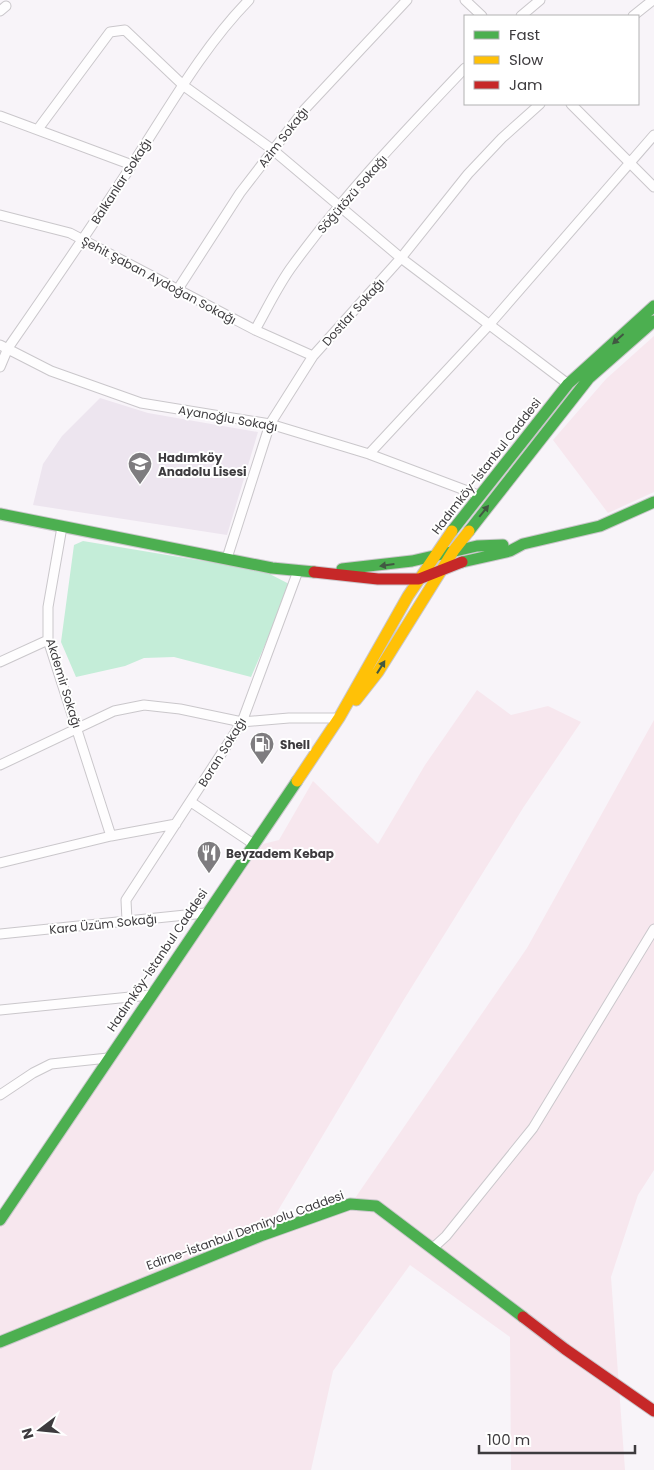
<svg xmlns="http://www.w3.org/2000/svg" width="654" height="1470" font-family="Poppins,sans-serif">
  <rect width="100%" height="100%" fill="#f8f4f9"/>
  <path fill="#ede5ef" d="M100 398 148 413 258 432 227 535 33 505 43 464 62 436Z"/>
  <path fill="#f7e7ee" d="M654 336V492L608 513 553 440 606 379Z
    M477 690 511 715 548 706 581 722 523 808 403 1001 264 1234 351 1204 527 948 654 720V1170L638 1195 611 1277 625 1470H511L510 1337 410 1265 333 1371 311 1470H0V1220L263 844 279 840 313 781 378 844 425 765Z"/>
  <path fill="#c4edd8" d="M83 541 264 571 291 585 251 677 174 657 144 658 125 666 76 677 61 642 74 545Z"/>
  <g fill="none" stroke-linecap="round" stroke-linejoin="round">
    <defs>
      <path id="street" d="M465 0 482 16
        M0 11 6 6
        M521 16 540 0
        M633 16 653 0
        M571 104 654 187
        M0 116 132 165
        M38 129 110 32 125 30 184 86 273 150 401 258 568 384
        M0 215 70 233 255 330 313 356
        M178 289 240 193 304 110 407 0
        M255 330C267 309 278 285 293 265 344 195 405 131 465 68
        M0 345 51 371 141 403 270 424 369 454 478 495
        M0 367 8 348C51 286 94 224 135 160 170 106 204 46 249 0
        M369 454 489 325 654 135
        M62 527 48 607V640L111 836
        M227 558 270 424 313 356 401 258 468 174 502 138 540 104
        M0 662 48 640
        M0 765 114 711 144 705 180 709 242 722 289 718H339
        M191 802 252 843
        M0 863 111 836 176 824
        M127 921 126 900 242 722 298 571
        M0 934 205 913
        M0 1010 150 995
        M0 1095 33 1073 51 1064 108 1058
        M434 1247 446 1236 533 1128 654 929"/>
      <path id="fast" d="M0 514 272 568 314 572
        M452 531 568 384 654 306
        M469 531 589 378 654 321
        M523 544 600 526 654 502
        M462 562 510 551 523 544
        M342 569 412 561 477 546 503 545
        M0 1220 297 781
        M0 1342 263 1235 350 1204 376 1206 523 1317"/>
      <path id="slow" d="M356 700 378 672 454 550 469 531
        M297 781 339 718 408 596 452 531"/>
      <path id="jam" d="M314 572 378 579H419L462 562
        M523 1317 565 1349 654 1411"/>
    </defs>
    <use href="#street" stroke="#cac7cb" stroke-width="11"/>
    <use href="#fast" stroke="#cac7cb" stroke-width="13"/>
    <use href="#slow" stroke="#cac7cb" stroke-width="13"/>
    <use href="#jam" stroke="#cac7cb" stroke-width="13"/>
    <use href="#street" stroke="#fefdfe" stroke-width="9"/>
    <use href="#fast" stroke="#4caf50" stroke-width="11"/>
    <use href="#slow" stroke="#ffc107" stroke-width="11"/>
    <use href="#jam" stroke="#c62828" stroke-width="11"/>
  </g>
  <defs><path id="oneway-solid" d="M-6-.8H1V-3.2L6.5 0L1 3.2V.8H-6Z" transform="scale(1.25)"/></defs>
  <g fill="#415842">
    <use href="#oneway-solid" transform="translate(618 339) rotate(138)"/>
    <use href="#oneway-solid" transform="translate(484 511) rotate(-51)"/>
    <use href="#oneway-solid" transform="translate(387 565) rotate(172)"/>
    <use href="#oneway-solid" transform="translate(381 667) rotate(-58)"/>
  </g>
  <defs>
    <symbol id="school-pin" viewBox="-11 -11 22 30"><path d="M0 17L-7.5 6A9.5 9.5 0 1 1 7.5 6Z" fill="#7e7c7f" stroke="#fff"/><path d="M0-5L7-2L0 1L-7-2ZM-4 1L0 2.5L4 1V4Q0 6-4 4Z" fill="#fff"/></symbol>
    <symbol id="fuel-pin" viewBox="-11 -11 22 30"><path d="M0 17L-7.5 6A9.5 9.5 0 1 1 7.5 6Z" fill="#7e7c7f" stroke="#fff"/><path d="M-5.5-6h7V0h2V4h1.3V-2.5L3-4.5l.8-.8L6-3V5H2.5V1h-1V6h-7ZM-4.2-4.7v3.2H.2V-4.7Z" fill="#fff"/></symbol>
    <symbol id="restaurant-pin" viewBox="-11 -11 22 30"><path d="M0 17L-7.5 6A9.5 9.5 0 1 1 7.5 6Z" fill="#7e7c7f" stroke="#fff"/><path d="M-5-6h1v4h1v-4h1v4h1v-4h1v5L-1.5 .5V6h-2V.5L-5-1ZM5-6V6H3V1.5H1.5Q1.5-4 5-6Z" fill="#fff"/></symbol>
  </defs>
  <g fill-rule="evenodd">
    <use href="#school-pin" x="126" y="450" width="28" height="38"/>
    <use href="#fuel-pin" x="248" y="730" width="28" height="38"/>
    <use href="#restaurant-pin" x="195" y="839" width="28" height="38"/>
  </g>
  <g text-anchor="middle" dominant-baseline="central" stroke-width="4" stroke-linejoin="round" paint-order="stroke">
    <g font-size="12" fill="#3d3b3e" stroke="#fff">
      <text transform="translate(283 137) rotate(-52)">Azim Sokağı</text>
      <text transform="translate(121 181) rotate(-57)">Balkanlar Sokağı</text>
      <text transform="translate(352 194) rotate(-49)">Söğütözü Sokağı</text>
      <text transform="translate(159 280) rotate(28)">Şehit Şaban Aydoğan Sokağı</text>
      <text transform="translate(353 312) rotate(-48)">Dostlar Sokağı</text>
      <text transform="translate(228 418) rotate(10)">Ayanoğlu Sokağı</text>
      <text transform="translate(486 466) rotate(-52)">Hadımköy-İstanbul Caddesi</text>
      <text transform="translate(64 683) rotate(73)">Akdemir Sokağı</text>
      <text transform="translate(222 752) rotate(-58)">Boran Sokağı</text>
      <text transform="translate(103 924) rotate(-6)">Kara Üzüm Sokağı</text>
      <text transform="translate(157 960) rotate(-56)">Hadımköy-İstanbul Caddesi</text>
      <text transform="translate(245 1230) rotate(-20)">Edirne-İstanbul Demiryolu Caddesi</text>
    </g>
    <g font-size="12" font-weight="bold" fill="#3d3b3e" stroke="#fff" text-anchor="start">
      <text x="158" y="457">Hadımköy<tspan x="158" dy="14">Anadolu Lisesi</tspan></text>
      <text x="280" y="744">Shell</text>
      <text x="226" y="853">Beyzadem Kebap</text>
    </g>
  </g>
  <rect x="464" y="15" width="175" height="90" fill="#ffffff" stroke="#b1b1b2"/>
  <rect x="474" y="31" width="25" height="8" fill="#4caf50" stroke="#b1b1b2"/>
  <text x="509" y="40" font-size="15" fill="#3d3b3e">Fast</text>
  <rect x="474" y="56" width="25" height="8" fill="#ffc107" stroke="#b1b1b2"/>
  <text x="509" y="65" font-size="15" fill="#3d3b3e">Slow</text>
  <rect x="474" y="81" width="25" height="8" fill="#c62828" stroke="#b1b1b2"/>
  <text x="509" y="90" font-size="15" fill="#3d3b3e">Jam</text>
  <g transform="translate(40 1430) rotate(254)" stroke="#ffffff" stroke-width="4" paint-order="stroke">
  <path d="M0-4L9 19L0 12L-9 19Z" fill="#3d3b3e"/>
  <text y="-8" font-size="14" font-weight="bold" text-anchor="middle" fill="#3d3b3e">N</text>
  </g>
  <path d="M479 1445v8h156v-8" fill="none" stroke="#3d3b3e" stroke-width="2.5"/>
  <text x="487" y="1445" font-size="15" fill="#3d3b3e" stroke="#ffffff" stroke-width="4" paint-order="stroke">100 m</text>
</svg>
